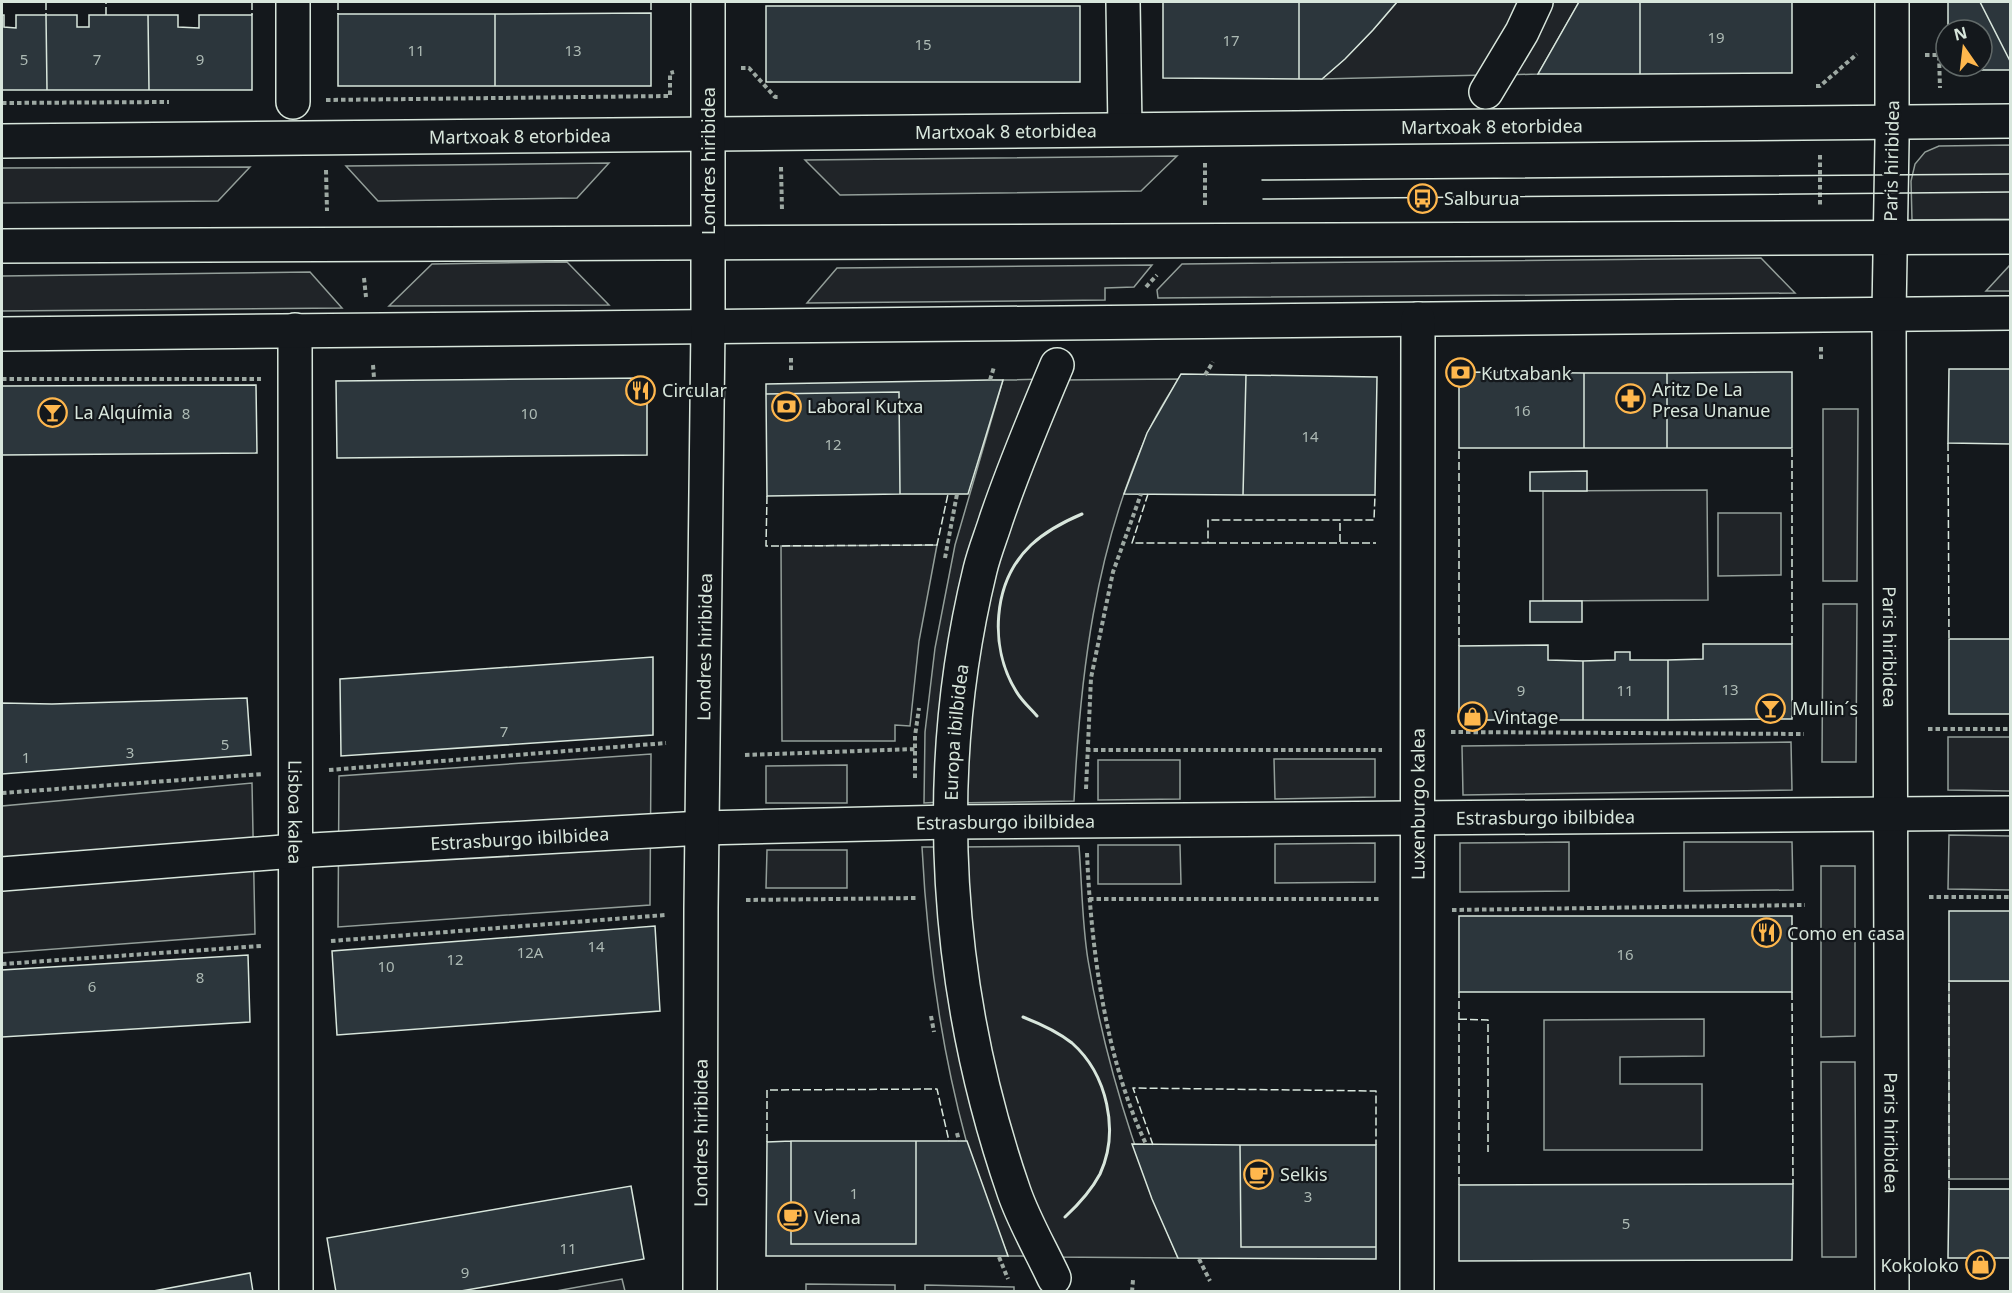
<svg xmlns="http://www.w3.org/2000/svg" width="2012" height="1293" font-family="'Noto Sans',sans-serif">
  <rect width="100%" height="100%" fill="#14181c"/>
  <path fill="#202428" stroke="#939e99" stroke-width="1.5" d="M1397 2H1528L1485 75 1322 79C1350 55 1374 30 1397 2Z
    M1544 2H1579L1538 74 1503 75Z
    M2010 145V219L1912 220 1911 181 1915 164 1925 152 1939 146Z
    M1177 156 1141 191 840 195 805 160Z
    M609 163 577 198 378 201 346 166Z
    M250 167 218 201 2 203V168Z
    M1761 258 1795 293 1158 298 1157 290 1182 264Z
    M567 262 609 305 389 306 432 264Z
    M1152 265 1134 287 1105 288V300L807 303 837 268Z
    M2010 265V291H1986Z
    M310 272 342 308 2 311V276Z
    M1045 379 997 484 942 802 924 803 925 732 935 648 955 545 1003 380Z
    M1178 379C1168 397 1155 415 1147 435 1095 550 1080 676 1074 801L954 803 976 621 1061 380Z
    M1823 409H1858L1857 581H1823Z
    M1707 490 1708 600 1543 601V491Z
    M1718 513H1781V575L1718 576Z
    M937 545 919 641 910 726 895 725V741H782L781 546Z
    M1823 604H1857L1856 762H1822Z
    M1948 737H2010V791L1948 790Z
    M1791 742 1792 790 1463 795 1462 746Z
    M651 754 650 905 338 927 339 776Z
    M1274 759H1375V797L1275 799Z
    M1098 760H1180V799L1098 800Z
    M847 765V803H766V766Z
    M252 783 255 934 2 953V806Z
    M1949 835 2010 836V890L1948 889Z
    M1569 842V891L1460 892V843Z
    M1684 842H1792L1793 890 1684 891Z
    M1375 843V882L1275 883V844Z
    M1098 845H1180L1181 884H1098Z
    M1079 846C1082 884 1082 923 1088 960 1105 1063 1137 1162 1178 1258L1051 1257 996 1111 957 847Z
    M922 847H944L1033 1256H1008C993 1218 977 1179 966 1140 940 1044 927 946 922 847Z
    M767 850H847V888H766Z
    M1821 866H1855V1036L1821 1037Z
    M1949 981H2010V1179H1949Z
    M1704 1019V1056L1620 1057V1084H1702V1150H1544V1020Z
    M1821 1062H1855L1856 1257H1822Z
    M622 1279 625 1291H556Z
    M806 1284 895 1285V1291H806Z
    M925 1285 1014 1287V1291H925Z"/>
  <path fill="#2c363c" stroke="#d8e6dc" stroke-width="1.5" d="M1163 2H1299V79L1163 78Z
    M1299 2H1397L1373 30 1345 59 1322 79H1299Z
    M1579 2H1640V74H1538Z
    M1640 2H1792V73L1640 74Z
    M1948 2H1980L2010 61V70H1949V66H1982V30H1948Z
    M1980 2H2010V61Z
    M766 6H1080V82H766Z
    M651 13V86H495V14Z
    M338 14H495V86H338Z
    M2 15H4V27L16 28V15H46L47 90H2Z
    M46 15H77V27H89V15H148L149 90H47Z
    M148 15H178V27L199 28V15H252V90H149Z
    M1949 369H2010V444L1948 443Z
    M1459 372 1584 373V448H1459Z
    M1792 372V448H1667V373Z
    M1584 373H1667V448H1584Z
    M1181 374 1246 375 1243 495 1124 494 1147 433Z
    M1246 375 1377 377 1375 495H1243Z
    M647 378V455L337 458 336 381Z
    M990 380H1003L968 494H900L899 392 766 394V384Z
    M256 385 257 453 2 455V386Z
    M899 392 900 494 767 496 766 394Z
    M1587 471V491H1530V472Z
    M1530 601H1582V622H1530Z
    M1949 639H2010V714H1949Z
    M1703 644H1792V719L1668 720V660L1703 659Z
    M1548 645V660L1583 661V720H1459V646Z
    M1615 652H1630V660H1668V720H1583V661L1615 660Z
    M653 657V735L341 756 340 679Z
    M247 698 251 755 2 774V703L52 704Z
    M1949 911H2010V981H1949Z
    M1459 916H1792V992H1459Z
    M655 926 660 1011 337 1035 332 951Z
    M248 955 250 1022 2 1037V970Z
    M791 1141H916V1244H791Z
    M791 1141V1244H916V1141H967L1008 1256H766L767 1142Z
    M1132 1144 1240 1145 1241 1247H1376V1259L1178 1258 1152 1199Z
    M1240 1145H1376V1247H1241Z
    M1793 1184 1792 1260 1459 1261V1185Z
    M631 1186 644 1259 455 1292H336L327 1238Z
    M1949 1189H2010V1258H1948Z
    M250 1273 253 1292H148Z"/>
  <g fill="none" stroke-linecap="round" stroke-linejoin="round">
    <defs>
      <g id="minor">
        <path d="M293 2V102"/>
        <path d="M1123 2 1125 129"/>
        <path id="s1" d="M1892 2V141L1889 313 1892 1292"/>
        <path d="M1486 92 1522 32 1536 2"/>
        <path id="s2" d="M2 141 2010 121"/>
        <path d="M2 246 2010 237"/>
        <path id="s3" d="M295 330 296 1292"/>
        <path d="M2 334 2010 313"/>
        <path id="s4" d="M2 874 295 851 702 828 950 822 2010 813"/>
        <path id="s5" d="M1054 1278C1041 1250 1024 1221 1014 1192 945 993 930 775 980 570 984 553 991 536 996 520 1014 467 1035 417 1057 365"/>
        <path id="s6" d="M700 1292 701 909 708 326V2"/>
        <path id="s7" d="M1417 1292 1418 319"/>
      </g>
    </defs>
    <use href="#minor" stroke="#d8e6dc" stroke-width="36"/>
    <path stroke="#9da8a2" stroke-width="4" stroke-dasharray="4.5 3" stroke-linecap="butt" d="M1925 55H1939L1940 88
      M741 68H749L775 97H778
      M1816 86H1820L1857 54
      M326 100 670 96V73L674 72
      M2 103 169 102
      M1820 155V205
      M1205 163V206
      M781 167 782 210
      M326 170 327 211
      M364 278 366 297
      M1146 287 1157 275
      M1821 347V362
      M791 358V372
      M373 365 374 378
      M1205 375 1213 362
      M2 379H261
      M990 380 994 367
      M945 558 957 494
      M1928 729H2010
      M1451 732 1804 734
      M1086 750H1382
      M745 755 915 749
      M329 770 666 743
      M915 778V736L919 708
      M1086 789 1091 678 1113 572 1141 494
      M2 793 263 774
      M1087 853C1091 948 1105 1058 1146 1144
      M1929 897H2010
      M1089 899H1380
      M746 900 918 898
      M1452 910 1805 905
      M331 941 665 915
      M2 964 261 946
      M931 1016 934 1032
      M957 1133 959 1141
      M999 1257 1008 1279
      M1199 1259 1210 1281
      M1132 1292 1133 1280"/>
    <use href="#minor" stroke="#14181c" stroke-width="33"/>
    <path stroke="#d8e6dc" stroke-width="1.5" d="M1262 180 2010 174
      M1263 199 2010 192"/>
    <path stroke="#d8e6dc" stroke-width="1.5" stroke-dasharray="8 3" stroke-linecap="butt" d="M46 2V15
      M252 2V15
      M338 2V14
      M651 2V13
      M106 15V2
      M1948 443 1949 639
      M1148 494 1132 543H1208V520H1374L1375 495
      M767 496 766 546 937 545 948 494
      M1340 542V520
      M1208 543H1376
      M1792 644V448
      M1459 646V448
      M1792 992 1793 1184
      M1459 1019 1488 1020V1152
      M767 1142V1090L937 1089 949 1141
      M1153 1145 1133 1088 1376 1091V1145
      M1459 1185V992
      M1949 1189V981"/>
    <path stroke="#d8e6dc" stroke-width="3" d="M1037 716C1030 708 1021 700 1016 691 989 647 992 582 1031 545 1046 531 1063 522 1082 514
      M1023 1017C1041 1024 1057 1031 1072 1043 1107 1074 1120 1131 1100 1174 1091 1191 1079 1204 1065 1217"/>
  </g>
  <defs>
    <symbol id="bus-ring" viewBox="-11 -11 22 22"><circle r="9.5" fill="#14181c" stroke="#ffb74d" stroke-width="1.5"/><path d="M-5-6H5V4H4V6H2V4H-2V6H-4V4H-5ZM-3.5-4V0h7V-4ZM-3.5 1.2v1.5H-2V1.2ZM2 1.2v1.5H3.5V1.2Z" fill="#ffb74d"/></symbol>
    <symbol id="bank-ring" viewBox="-11 -11 22 22"><circle r="9.5" fill="#14181c" stroke="#ffb74d" stroke-width="1.5"/><path d="M-6-4H6V4H-6ZM0-2.3a2.3 2.3 0 1 0 0 4.6a2.3 2.3 0 1 0 0-4.6Z" fill="#ffb74d"/></symbol>
    <symbol id="restaurant-ring" viewBox="-11 -11 22 22"><circle r="9.5" fill="#14181c" stroke="#ffb74d" stroke-width="1.5"/><path d="M-5-6h1v4h1v-4h1v4h1v-4h1v5L-1.5 .5V6h-2V.5L-5-1ZM5-6V6H3V1.5H1.5Q1.5-4 5-6Z" fill="#ffb74d"/></symbol>
    <symbol id="pharmacy-ring" viewBox="-11 -11 22 22"><circle r="9.5" fill="#14181c" stroke="#ffb74d" stroke-width="1.5"/><path d="M-2-6h4v4h4v4h-4v4h-4v-4h-4v-4h4Z" fill="#ffb74d"/></symbol>
    <symbol id="bar-ring" viewBox="-11 -11 22 22"><circle r="9.5" fill="#14181c" stroke="#ffb74d" stroke-width="1.5"/><path d="M-6-5H6L.8 .8V4.5H3.5V6h-7V4.5H-.8V.8Z" fill="#ffb74d"/></symbol>
    <symbol id="shop-ring" viewBox="-11 -11 22 22"><circle r="9.5" fill="#14181c" stroke="#ffb74d" stroke-width="1.5"/><path d="M-5-2.5h2.3a2.7 3.5 0 0 1 5.4 0H5L5.5 6h-11ZM-1.5-2.5h3a1.5 2.3 0 0 0-3 0Z" fill="#ffb74d"/></symbol>
    <symbol id="cafe-ring" viewBox="-11 -11 22 22"><circle r="9.5" fill="#14181c" stroke="#ffb74d" stroke-width="1.5"/><path d="M-5.5-4.5H6V0H3Q3 3.5 0 3.5H-2.5Q-5.5 3.5-5.5 0ZM3-3.2v2h1.7v-2ZM-6 4.5H4V6H-6Z" fill="#ffb74d"/></symbol>
  </defs>
  <g fill-rule="evenodd">
    <use href="#bus-ring" x="1406" y="182" width="33" height="33"/>
    <use href="#bank-ring" x="1444" y="356" width="33" height="33"/>
    <use href="#restaurant-ring" x="624" y="374" width="33" height="33"/>
    <use href="#pharmacy-ring" x="1614" y="382" width="33" height="33"/>
    <use href="#bank-ring" x="770" y="390" width="33" height="33"/>
    <use href="#bar-ring" x="36" y="396" width="33" height="33"/>
    <use href="#bar-ring" x="1754" y="692" width="33" height="33"/>
    <use href="#shop-ring" x="1456" y="700" width="33" height="33"/>
    <use href="#restaurant-ring" x="1750" y="916" width="33" height="33"/>
    <use href="#cafe-ring" x="1242" y="1158" width="33" height="33"/>
    <use href="#cafe-ring" x="776" y="1200" width="33" height="33"/>
    <use href="#shop-ring" x="1964" y="1248" width="33" height="33"/>
  </g>
  <g text-anchor="middle" dominant-baseline="central" stroke-width="4.5" stroke-linejoin="round" paint-order="stroke">
    <g font-size="15" fill="#adbab4">
      <text x="1716" y="37">19</text>
      <text x="1231" y="40">17</text>
      <text x="923" y="44">15</text>
      <text x="416" y="50">11</text>
      <text x="573" y="50">13</text>
      <text x="24" y="59">5</text>
      <text x="97" y="59">7</text>
      <text x="200" y="59">9</text>
      <text x="1522" y="410">16</text>
      <text x="186" y="413">8</text>
      <text x="529" y="413">10</text>
      <text x="1310" y="436">14</text>
      <text x="833" y="444">12</text>
      <text x="1730" y="689">13</text>
      <text x="1521" y="690">9</text>
      <text x="1625" y="690">11</text>
      <text x="504" y="731">7</text>
      <text x="225" y="744">5</text>
      <text x="130" y="752">3</text>
      <text x="26" y="757">1</text>
      <text x="596" y="946">14</text>
      <text x="530" y="952">12A</text>
      <text x="1625" y="954">16</text>
      <text x="455" y="959">12</text>
      <text x="386" y="966">10</text>
      <text x="200" y="977">8</text>
      <text x="92" y="986">6</text>
      <text x="854" y="1193">1</text>
      <text x="1308" y="1196">3</text>
      <text x="1626" y="1223">5</text>
      <text x="568" y="1248">11</text>
      <text x="465" y="1272">9</text>
    </g>
    <g font-size="18" fill="#d8e6dc" stroke="#14181c">
      <text stroke="none"><textPath href="#s2" startOffset="1490">Martxoak 8 etorbidea</textPath></text>
      <text stroke="none"><textPath href="#s2" startOffset="1004">Martxoak 8 etorbidea</textPath></text>
      <text stroke="none"><textPath href="#s2" startOffset="518">Martxoak 8 etorbidea</textPath></text>
      <text transform="translate(708 161) rotate(-90)">Londres hiribidea</text>
      <text transform="translate(1891 161) rotate(-89)">Paris hiribidea</text>
      <text stroke="none"><textPath href="#s6" startOffset="645">Londres hiribidea</textPath></text>
      <text stroke="none"><textPath href="#s1" startOffset="645">Paris hiribidea</textPath></text>
      <text stroke="none"><textPath href="#s5" startOffset="562">Europa ibilbidea</textPath></text>
      <text stroke="none"><textPath href="#s7" startOffset="488">Luxenburgo kalea</textPath></text>
      <text stroke="none"><textPath href="#s3" startOffset="482">Lisboa kalea</textPath></text>
      <text stroke="none"><textPath href="#s4" startOffset="1545">Estrasburgo ibilbidea</textPath></text>
      <text stroke="none"><textPath href="#s4" startOffset="1005">Estrasburgo ibilbidea</textPath></text>
      <text stroke="none"><textPath href="#s4" startOffset="519">Estrasburgo ibilbidea</textPath></text>
      <text stroke="none"><textPath href="#s6" startOffset="159">Londres hiribidea</textPath></text>
      <text stroke="none"><textPath href="#s1" startOffset="1131">Paris hiribidea</textPath></text>
    </g>
    <g font-size="18" fill="#d8e6dc" stroke="#14181c" text-anchor="start">
      <text x="1444" y="198">Salburua</text>
      <text x="1481" y="373">Kutxabank</text>
      <text x="1652" y="389">Aritz De La<tspan x="1652" dy="21">Presa Unanue</tspan></text>
      <text x="662" y="390">Circular</text>
      <text x="807" y="406">Laboral Kutxa</text>
      <text x="74" y="412">La Alquímia</text>
      <text x="1792" y="708">Mullin´s</text>
      <text x="1494" y="717">Vintage</text>
      <text x="1787" y="933">Como en casa</text>
      <text x="1280" y="1174">Selkis</text>
      <text x="814" y="1217">Viena</text>
      <text x="1959" y="1265" text-anchor="end">Kokoloko</text>
    </g>
  </g>
  <rect width="2012" height="1293" fill="none" stroke="#d8e6dc" stroke-width="6"/>
  <g transform="translate(1964 48) rotate(346)"><circle r="28" fill="#14181c" stroke="#626a69" stroke-width="1.5"/>
  <path d="M0-4.5L10 22L0 15L-10 22Z" fill="#ffb74d"/>
  <text y="-9" font-size="16" font-weight="bold" text-anchor="middle" fill="#d8e6dc">N</text>
  </g>
</svg>
